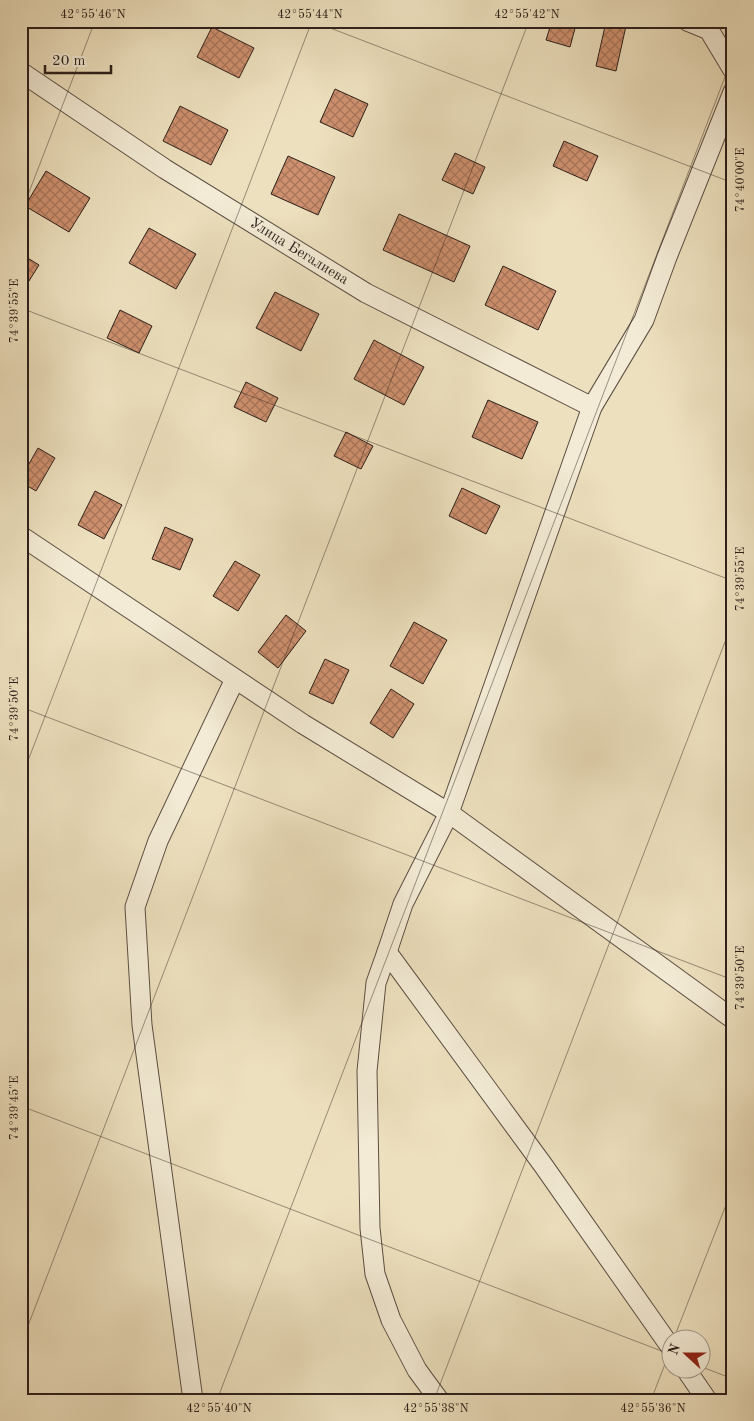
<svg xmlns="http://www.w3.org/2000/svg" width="754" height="1421" font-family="'Old Standard TT',serif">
  <defs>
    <pattern id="building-cross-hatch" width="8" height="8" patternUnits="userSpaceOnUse" patternTransform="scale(1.25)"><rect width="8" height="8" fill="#ce906e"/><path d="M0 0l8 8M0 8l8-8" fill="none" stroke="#a7755a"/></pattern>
  </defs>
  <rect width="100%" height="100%" fill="#ede0be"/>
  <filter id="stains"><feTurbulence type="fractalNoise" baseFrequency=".004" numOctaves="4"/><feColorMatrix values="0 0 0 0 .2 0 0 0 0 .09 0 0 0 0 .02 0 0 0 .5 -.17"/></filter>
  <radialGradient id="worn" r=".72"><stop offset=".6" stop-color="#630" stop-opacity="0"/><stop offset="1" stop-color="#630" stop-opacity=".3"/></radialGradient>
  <path fill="url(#building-cross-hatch)" stroke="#2c1f1a" d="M552 21H577L570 47 546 40Z
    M606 22 626 26 616 71 596 66Z
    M212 27 254 48 239 78 197 57Z
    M335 89 368 104 353 137 320 122Z
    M180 106 228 130 211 165 163 141Z
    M564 141 598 156 587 181 553 166Z
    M455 153 485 167 473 194 442 180Z
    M288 156 335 177 318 215 271 194Z
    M46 171 90 198 69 232 25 206Z
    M399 214 470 246 454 282 383 250Z
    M149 228 196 254 176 289 129 263Z
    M21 254 39 265 22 292 21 291Z
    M503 266 556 291 538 330 485 305Z
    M275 292 319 314 301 351 256 328Z
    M120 310 152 326 139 353 107 338Z
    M374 340 424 367 404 405 354 379Z
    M246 382 278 398 266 422 234 407Z
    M488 400 538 422 522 459 472 437Z
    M346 432 373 446 361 469 334 456Z
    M38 448 55 458 36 491 21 482V478Z
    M462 488 500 506 486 534 449 516Z
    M95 491 122 505 104 539 78 525Z
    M165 527 193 539 180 570 152 559Z
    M235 561 260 575 238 611 213 596Z
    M286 615 306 631 278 668 258 652Z
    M414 622 447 640 423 684 390 666Z
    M325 659 349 670 333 704 309 693Z
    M391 689 414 704 393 738 370 723Z"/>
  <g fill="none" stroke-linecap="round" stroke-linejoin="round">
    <defs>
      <g id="minor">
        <path d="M687 21 709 30 733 70"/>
        <path id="s1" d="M21 72 165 169 366 293 592 407"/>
        <path d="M21 536 303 724 449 813 733 1019"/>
        <path d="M387 952 543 1165 672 1349"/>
        <path d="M685 1368 707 1400"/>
        <path d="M193 1400 142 1025 135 907 158 841 235 679"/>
        <path d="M439 1400 417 1370 391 1320 375 1274 370 1228 367 1071 376 983 387 952 403 904 449 813 592 407 644 320 667 257 733 92"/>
      </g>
    </defs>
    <use href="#minor" stroke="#5c4f43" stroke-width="21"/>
    <use href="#minor" stroke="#f3ebd5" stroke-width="19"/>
  </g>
  <path fill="none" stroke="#2c1f1a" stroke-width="1" stroke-opacity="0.45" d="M312 21 733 183M21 213 95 21M21 308 733 581M21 707 733 980M21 779 312 21M21 1106 672 1355M674 1338 733 1187M21 1344 529 21M702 1367 733 1379M217 1400 733 56M434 1400 733 621M651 1400 672 1346"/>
  <g text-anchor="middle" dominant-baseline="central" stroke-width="4" stroke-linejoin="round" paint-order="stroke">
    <g font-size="15" fill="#2c1f1a" stroke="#f3ebd5">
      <text stroke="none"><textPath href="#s1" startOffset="331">Улица Бегалиева</textPath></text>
    </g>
  </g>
  <rect width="754" height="1421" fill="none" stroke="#ede0be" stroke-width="55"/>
  <g transform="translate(686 1354) rotate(291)"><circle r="24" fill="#f3ebd5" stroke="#a3998a"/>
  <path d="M0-4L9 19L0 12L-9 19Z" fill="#8f2418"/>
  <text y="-8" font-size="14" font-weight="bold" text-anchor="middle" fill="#2c1f1a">N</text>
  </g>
  <path d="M45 65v8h66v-8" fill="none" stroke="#2c1f1a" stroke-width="2.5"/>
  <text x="52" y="65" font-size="15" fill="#2c1f1a" stroke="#f3ebd5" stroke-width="4" paint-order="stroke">20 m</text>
  <rect x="28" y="28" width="698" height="1366" fill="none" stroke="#2c1f1a" stroke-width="2"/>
  <g font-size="12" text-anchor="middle" fill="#2c1f1a">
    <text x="93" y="18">42°55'46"N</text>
    <text x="310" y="18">42°55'44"N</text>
    <text x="527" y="18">42°55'42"N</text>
    <text transform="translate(740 180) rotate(-90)" y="4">74°40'00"E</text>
    <text transform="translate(14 311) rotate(-90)" y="4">74°39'55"E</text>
    <text transform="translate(740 579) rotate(-90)" y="4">74°39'55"E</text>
    <text transform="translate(14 709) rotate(-90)" y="4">74°39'50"E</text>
    <text transform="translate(740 978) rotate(-90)" y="4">74°39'50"E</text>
    <text transform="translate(14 1108) rotate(-90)" y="4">74°39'45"E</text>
    <text x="219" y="1412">42°55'40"N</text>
    <text x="436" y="1412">42°55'38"N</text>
    <text x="653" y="1412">42°55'36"N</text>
  </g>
  <rect width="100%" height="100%" filter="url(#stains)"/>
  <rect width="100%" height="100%" fill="url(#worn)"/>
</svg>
